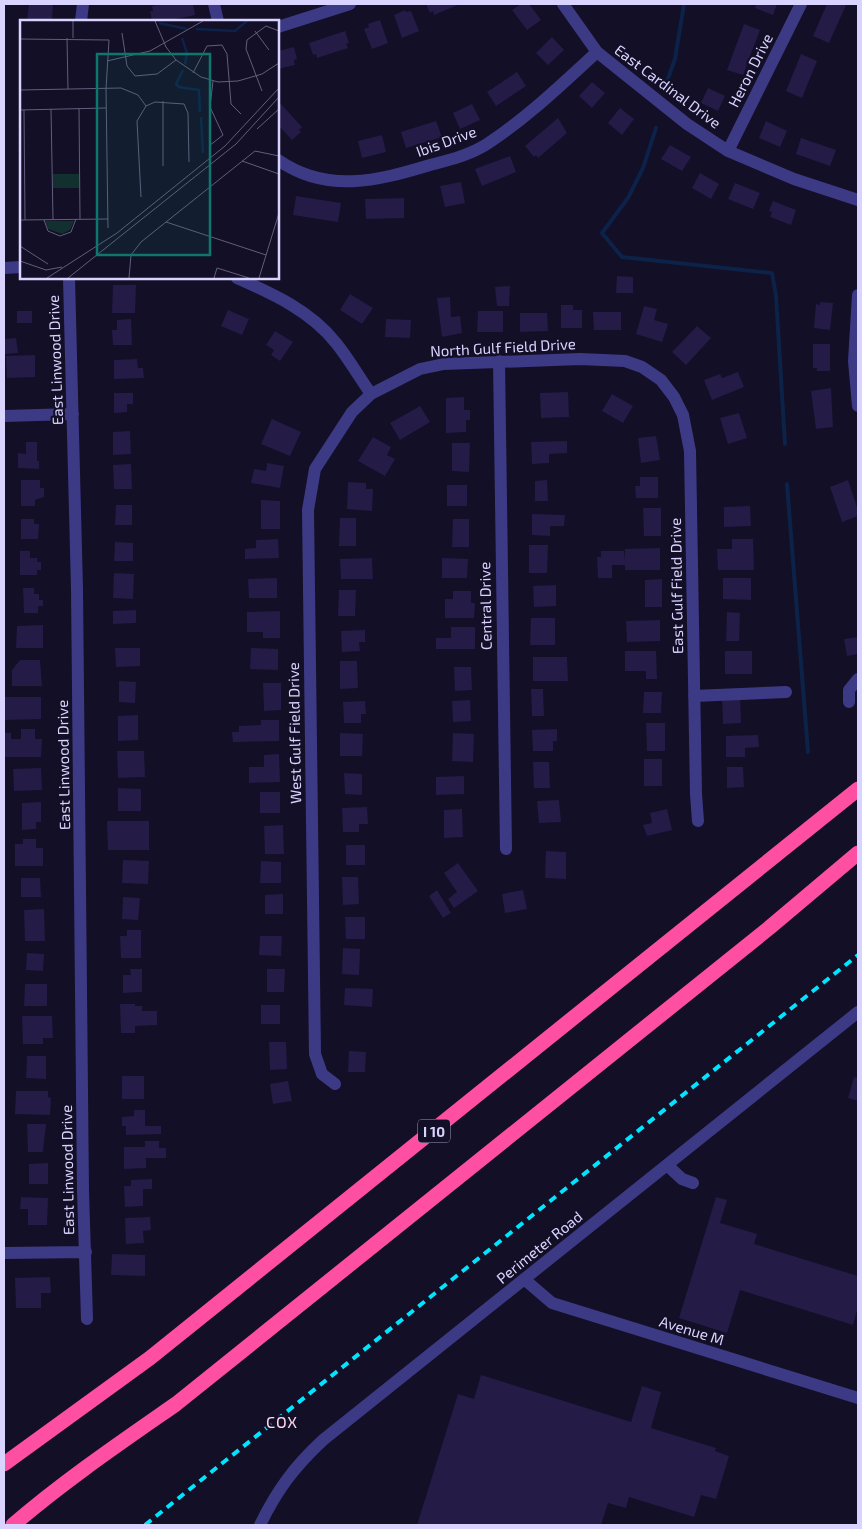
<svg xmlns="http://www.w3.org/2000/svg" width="862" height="1529" font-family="'Exo 2',sans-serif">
  <rect width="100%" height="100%" fill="#130f26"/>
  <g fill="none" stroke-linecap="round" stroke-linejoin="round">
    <path stroke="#0c2248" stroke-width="4" d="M666 84 675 59 684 4
      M656 128 643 168 628 198 602 233 622 257 772 273 776 296 785 444
      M787 484 808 752"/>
  </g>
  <path fill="#241b47" d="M29 4H53L52 21H27Z
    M168 4H193L195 15 166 21H152L150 11H153L152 6Z
    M426 4H460L434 15 433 11 430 13Z
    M521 4H529L541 20 527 30 512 10Z
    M757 4H777L773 15 755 8Z
    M827 4 846 5 829 43 813 36Z
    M405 10 406 12 411 11 419 31 402 38 394 15Z
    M380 20 388 43 372 49 364 29 369 27 368 24Z
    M744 24 760 30 743 75 727 70Z
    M345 31 349 43 346 44 348 48 317 58 316 54 313 55 309 43Z
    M552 37 564 50 548 65 536 53Z
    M294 47 297 59 294 60 295 65 278 69V51Z
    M801 54 817 61 802 98 786 91Z
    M517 72 526 86 496 106 487 92Z
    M592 82 605 93 592 108 579 96Z
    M708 88 725 96 718 111 701 103Z
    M280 103 302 127 299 130 301 132 292 140 278 125V105Z
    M472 104 480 120 460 129 453 113Z
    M620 108 634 119 622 135 608 123Z
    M558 118 567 133 538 158 536 155 534 157 525 146Z
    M436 121 442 137 406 148 401 132Z
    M766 121 787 131 780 147 759 138Z
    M382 135 386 152 362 158 358 141Z
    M801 138 836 150 830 166 796 154Z
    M670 145 691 157 682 171 661 159Z
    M510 156 516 172 482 186 475 169Z
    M700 173 719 184 711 199 692 188Z
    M461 182 465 203 445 207 440 186Z
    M735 183 760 193 753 209 728 199Z
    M296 196 341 203 338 222 293 215Z
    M404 198V218L366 219 365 199Z
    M773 201 796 210 791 225 770 217 772 212 769 211Z
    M617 276 633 277V293H616Z
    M113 285H136L135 313H112Z
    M510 286 509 306H497L495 287Z
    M350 294 373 308 362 324 340 310Z
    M450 297 451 317 460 316 462 333 442 337 437 298Z
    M820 302 833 303 830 330 814 328 816 304 820 305Z
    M561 305H573V310H582V328H561Z
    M644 306 657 309 654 320 668 324 662 342 636 334Z
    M228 310 249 319 242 335 221 326Z
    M17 311H32V323H17Z
    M478 311H503V332H477Z
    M593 312H621V330H594Z
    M520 313H547L548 331 520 332Z
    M131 319 132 345H113L112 330H117V320Z
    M386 319 411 320 410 338 385 337Z
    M697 326 711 338 686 365 672 352Z
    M275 331 293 342 280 361 271 355 274 350 266 345Z
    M16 338 18 353 4 354V339Z
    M813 344H830V371H817V368H813Z
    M35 355V377L7 378 6 356Z
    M137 359 138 368H143L144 378 114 379V360Z
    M738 372 744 387 712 400 704 380 720 374 722 378Z
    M831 388 833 427 816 429 811 391Z
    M568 392 569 417 541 418 540 393Z
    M114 393H133V404H127V412L114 413Z
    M612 394 633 406 623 423 602 411Z
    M464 397V410H470V420H466V432L446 433V398Z
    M420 406 430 422 400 440 390 423Z
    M739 413 747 438 728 444 720 418Z
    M272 419 301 432 290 456 261 444Z
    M130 431 131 454 113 455V432Z
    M656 436 660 460 641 463 638 438Z
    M373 437 391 447 387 455 395 459 385 476 358 461Z
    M567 441V453L549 454V463L532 464 531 442Z
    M26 442H37V461H39V469L18 468V453L26 454Z
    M452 443H470L469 472 452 471Z
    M267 463 284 466 280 488 251 483 254 469 266 471Z
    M131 464 132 489H114L113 465Z
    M640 477H658V498H636L635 486H640Z
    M21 480H40V488H44V497L35 500V506H21Z
    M547 480 548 501H535V481Z
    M848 480 858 510V516L842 522 830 487Z
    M348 482 366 483V489H373L372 511 347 509Z
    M447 485H467V506H447Z
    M261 500 280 501V529H261Z
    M116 505H132V525H115Z
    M750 506 751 526 724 527V507Z
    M643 508H661V536H644Z
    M532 514 565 515 564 526H550V536L532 535Z
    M340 518H356V546H339Z
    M21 519H34V524H39L38 539H21Z
    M453 519H469V547H452Z
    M278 539 279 558 245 559V549L256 548V540Z
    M732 539H753L754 570H718L717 549H732Z
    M115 542 133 543V561H114Z
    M529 545H548L547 573H529Z
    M660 548V570H625V565H612V578H598L597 557H601V551H624L625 561V549Z
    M20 551H30V558H37V562H41V570H37V575H20Z
    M372 558 373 579H341L340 559Z
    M442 558 468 559 467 578H442Z
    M114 573 134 574 133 599 113 598Z
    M277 578V598H249L248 579Z
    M723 578H751V600L723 599Z
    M662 579V607H645V580Z
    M556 585V606L534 607 533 586Z
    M23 588H34V594H39V600H43V606H38V613H24Z
    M339 590H356L355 616H338Z
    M453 591H471V603H475L474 618H445V599H453Z
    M136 610V623L113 624V611Z
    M280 611V638H263V632H247V612Z
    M727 612 740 613 739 641H726Z
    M531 618H555V645H530Z
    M660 620V641L627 642 626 621Z
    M43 625V648H16L17 626Z
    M451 627H475V649H436V638H451Z
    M365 630V642H359L360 651 342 652 341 631Z
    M858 637V654L847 656 844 639Z
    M115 648H140V666L116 667Z
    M251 648 278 649V670L250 669Z
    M625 651H656L657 679H646V671H625Z
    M725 651H752V674H725Z
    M533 657H567L568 681H533Z
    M20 660H40L42 686H12V670Z
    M340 661H357L358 688 340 689Z
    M454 667H471L472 690 455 691Z
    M119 681 136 682 135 703 119 702Z
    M263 683H281V710L264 711Z
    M531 689H543L544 716H532Z
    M644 692H662L661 713H643Z
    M740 695 741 723 723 724 722 696Z
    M4 697H41V719L4 720Z
    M470 700 471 721 453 722 452 701Z
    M365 701 366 714H361V723H344L343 702Z
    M138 715V740L118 741V716Z
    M261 720H279V741L233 742 232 732H239V726L261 725Z
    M646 723H665V751H647Z
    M21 729H35V739H42L41 757H4V733H11V739H21Z
    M557 729V741H553V751H533L532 730Z
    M340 733 363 734 362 756H340Z
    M453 733 474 734 473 762 452 761Z
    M758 735 759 747 745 748V757H726V736Z
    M117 751H144L145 777 118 778Z
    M279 754 280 782 249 783V767H264V755Z
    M644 759H662V786H644Z
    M533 762H549L550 788H534Z
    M727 767H743L744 787 727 788Z
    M41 768 42 790 14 791 13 769Z
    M344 773 362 774V795L345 794Z
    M464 776V794L436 795V777Z
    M118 788 141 789V811H118Z
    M260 792H280V813H260Z
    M559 800 561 822 539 823 537 801Z
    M41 802V822H36V829L22 830V803Z
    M367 807 368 824H359V832H343L342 808Z
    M462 809 463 837 444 838V810Z
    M667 809 672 830 647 836 643 825 652 823 650 813Z
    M107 821H149V850H108Z
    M283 825 284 854H265L264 826Z
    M23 839H36V848H43V866H15V844H23Z
    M346 845H365V865H346Z
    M546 851 566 852V879L545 878Z
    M123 860 149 861 148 884 122 883Z
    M261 861 281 862V883H260Z
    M458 863 478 891 454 908 448 899 457 892 444 873Z
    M342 877H358L359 904 343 905Z
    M21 878H40L41 897H21Z
    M437 890 451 913 443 918 429 896Z
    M523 890 527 909 505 913 502 894Z
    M283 894V914H265V895Z
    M123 897 140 898 138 920 122 919Z
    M44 909 45 941H25L24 910Z
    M345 917H365V939H346Z
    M127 930H141V958H121L120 936H127Z
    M260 936H282L281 956 259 955Z
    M343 948 360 949 359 975 342 974Z
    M27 953 44 954 43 971 26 970Z
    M130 969H142V992L123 993V975H131Z
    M267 969H285L284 992H267Z
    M25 984H47V1006H24Z
    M345 988 373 989 372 1007 344 1005Z
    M120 1004H135V1006H142V1011H157V1025L135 1026V1033H121Z
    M261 1005H280V1024H261Z
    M22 1016H52L53 1038H43V1044H23Z
    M269 1042H286L287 1069 270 1070Z
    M349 1051 366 1052 365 1072H348Z
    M27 1056H46V1079L26 1078Z
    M122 1076H144V1099H122Z
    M854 1077 858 1078V1101L848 1098Z
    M288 1081 292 1101 273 1104 270 1084Z
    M16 1091H48V1097L51 1098 50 1115 15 1114Z
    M134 1110H145V1126H161V1134L126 1135V1126H122V1117L134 1116Z
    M27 1124H46L43 1152H28Z
    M145 1141H159V1148H166V1158H146V1168L124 1169V1147H145Z
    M48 1163V1184H29V1164Z
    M152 1179V1189H143V1206L125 1207 124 1186H131V1180Z
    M21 1197 48 1198 47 1225H28V1209H20Z
    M716 1197 727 1200 720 1223 757 1234 754 1244 858 1276V1307L853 1325 740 1290 727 1333 679 1318Z
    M150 1217 151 1230 143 1231 144 1243 126 1244 125 1218Z
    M112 1254 145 1255V1276L111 1275Z
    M50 1277 51 1293H41V1308H16L15 1278Z
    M481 1375 631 1422 642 1386 661 1392 651 1428 716 1448 715 1451 729 1456 716 1499 701 1495 694 1517 629 1497 626 1508 608 1503 601 1525H417L458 1394 474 1399Z"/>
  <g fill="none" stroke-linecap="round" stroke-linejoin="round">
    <path stroke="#3d3a85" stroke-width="12" d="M214 4 218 21
      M563 4 597 52 687 124 728 151 794 179 858 200
      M81 21 83 4
      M278 27 350 4
      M728 151 801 4
      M278 160C327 194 377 181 430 165 449 160 470 155 487 144 527 118 562 84 597 52
      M4 268 21 267
      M69 278 77 589 83 1191 87 1319
      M237 278C273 294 311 311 336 343 349 359 359 377 371 394
      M858 295 854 361 858 406
      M499 361 506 849
      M4 416 73 414
      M694 696 786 692
      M849 702V690L858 679
      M335 1084 322 1074 315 1054 308 510 315 469 352 412 371 394 420 369 444 364 580 359 625 361 642 367 661 380 674 397 683 415 690 451 696 794 698 821
      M667 1165 682 1179 693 1183
      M4 1253 86 1252
      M524 1279 552 1303 858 1398
      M260 1525C277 1490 294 1467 323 1440L858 1012"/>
    <path stroke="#ff4fa3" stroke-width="15" d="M4 1464 150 1358 858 789
      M13 1525C64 1481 120 1443 176 1404L769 928 858 853"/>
    <path stroke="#00e5ff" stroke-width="4" stroke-dasharray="8 6" stroke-linecap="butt" d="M145 1525 858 955"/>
  </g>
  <g text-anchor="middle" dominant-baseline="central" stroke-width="4.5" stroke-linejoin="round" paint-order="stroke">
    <rect fill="#130f26" stroke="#9e99be" stroke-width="1" x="418" y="1119.5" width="32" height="23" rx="4"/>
    <g font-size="14" font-weight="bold" fill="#d9d4ff">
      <text x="434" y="1131">I 10</text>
    </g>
    <g font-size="15" fill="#d9d4ff" stroke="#130f26">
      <text transform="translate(750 70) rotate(-63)">Heron Drive</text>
      <text transform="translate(668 86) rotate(37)">East Cardinal Drive</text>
      <text transform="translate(446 141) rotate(-20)">Ibis Drive</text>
      <text transform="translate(503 347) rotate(-3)">North Gulf Field Drive</text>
      <text transform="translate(55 360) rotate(-92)">East Linwood Drive</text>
      <text transform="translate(676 586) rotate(-91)">East Gulf Field Drive</text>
      <text transform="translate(485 606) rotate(-91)">Central Drive</text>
      <text transform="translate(294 733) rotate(-91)">West Gulf Field Drive</text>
      <text transform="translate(63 765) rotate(-91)">East Linwood Drive</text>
      <text transform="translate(67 1170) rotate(-91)">East Linwood Drive</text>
      <text transform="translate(539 1247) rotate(-39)">Perimeter Road</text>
      <text transform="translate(692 1330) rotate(17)">Avenue M</text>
    </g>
    <g font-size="16" letter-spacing="1" fill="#ffd6f0" stroke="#130f26">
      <text x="282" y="1421">COX</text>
    </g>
  </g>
  <g transform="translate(20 20)">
    <rect width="259" height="259" fill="#130f26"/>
    <path d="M33 154H59V168H33ZM25 201H54L50 210 42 214 28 209Z" fill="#12302f"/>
    <path fill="none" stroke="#0c2248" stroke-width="2.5" d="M139 3 167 9M176 9 215 11 227 1M162 18 167 33 165 44M163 50 156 64 159 67 179 70 180 92M181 97 183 133"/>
    <path fill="none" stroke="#625e7d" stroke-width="1" d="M53 1V18M135 1 146 27 156 40 181 57 198 62 218 61 242 54 259 43M235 11 249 30M102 13 107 46 115 56 137 54 156 40M47 18 48 69M0 19 89 20 86 69 88 208M87 41 130 31 183 1M173 53 187 26 202 25 207 34 211 84 221 94M0 70 101 68 118 75 126 86M242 71 226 29 227 20 246 6 259 11M143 81V146M31 89 33 200M59 89 60 199M0 90 86 88M4 90 5 200M237 109 259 89M189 126 203 115 190 87 193 61M222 141 259 154M121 177 117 101 126 86 135 82 164 84 168 93 169 142M0 200 88 199M24 200 28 211 40 216 51 212 56 199M146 202 246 235M0 226 28 244M0 241 26 250 42 247M27 258 97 213 205 126 259 68M48 258 216 124 259 77M109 258 111 235 121 222 235 131 259 136M194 258 197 248 229 258M239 258 259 193"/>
    <path fill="#0f766e" fill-opacity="0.15" stroke="#0f766e" stroke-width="2.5" d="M77 34H190V235H77Z"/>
    <rect width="259" height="259" fill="none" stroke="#d9d4ff" stroke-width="2.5"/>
  </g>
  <rect width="862" height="1529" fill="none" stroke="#d9d4ff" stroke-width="10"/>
</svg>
